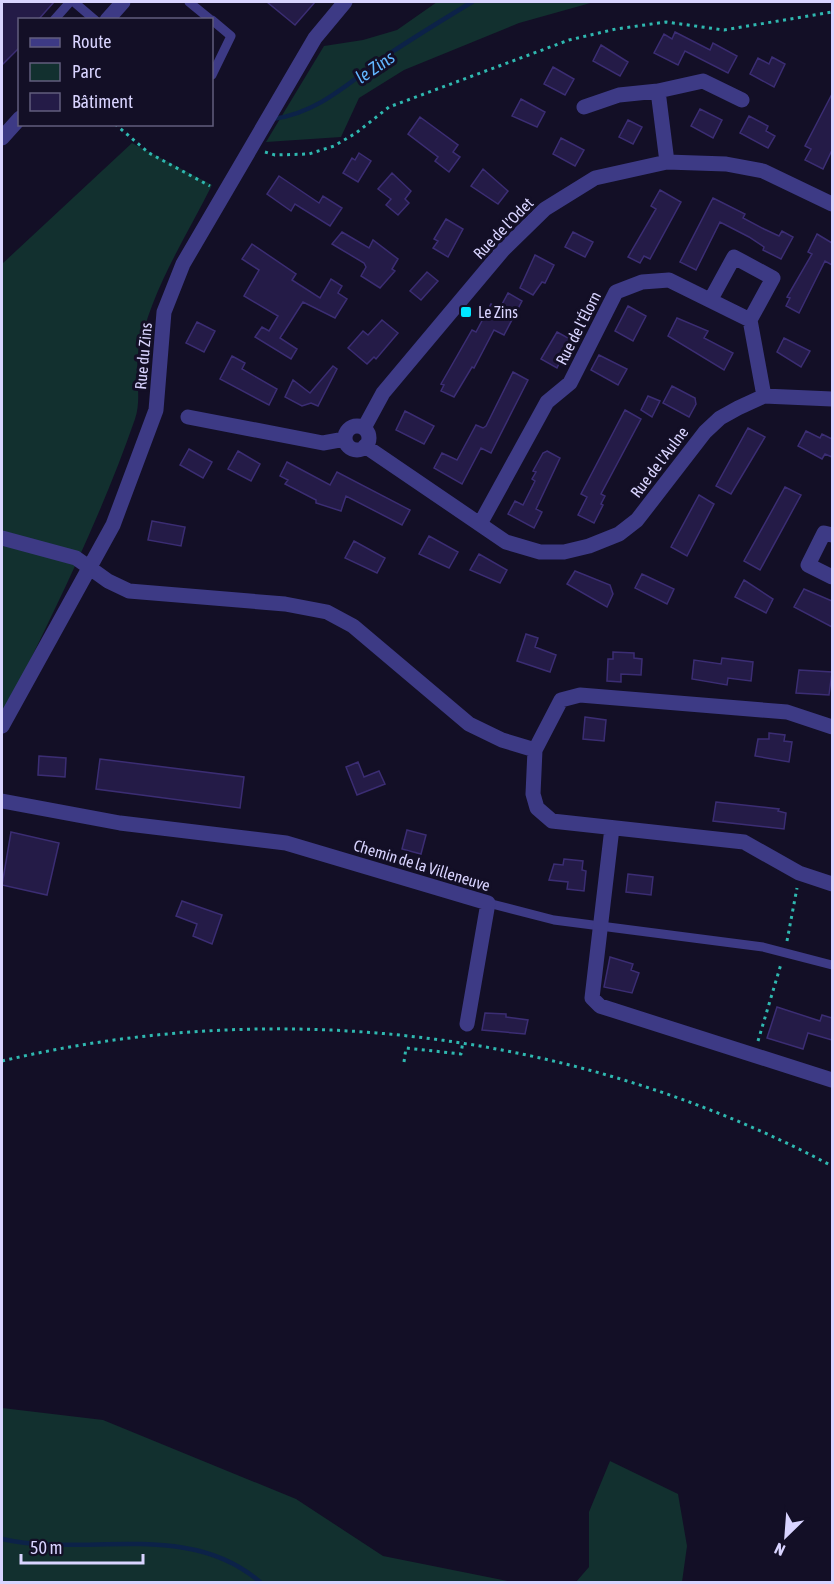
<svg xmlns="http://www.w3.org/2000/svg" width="834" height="1584" font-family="'Asap Condensed',sans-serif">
  <rect width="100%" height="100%" fill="#130f26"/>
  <path fill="#12302f" d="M437 2H594L519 23 404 70 359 98 341 137 266 142 324 46 363 40 397 30Z
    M132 143 212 185C185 239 148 295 138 356 135 376 142 399 135 419 99 523 50 619 2 718V264Z
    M2 1408 103 1420 296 1499 383 1556 513 1582H2Z
    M610 1461 678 1494 687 1546 682 1582H576L589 1567V1512Z"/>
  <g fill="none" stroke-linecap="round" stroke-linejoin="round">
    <path stroke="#0c2248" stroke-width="4.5" d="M272 119C318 114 352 80 389 54 416 36 444 19 472 2
      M2 1539C86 1558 188 1519 260 1582"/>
  </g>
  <path fill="#241b47" stroke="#3b2d73" stroke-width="1.5" d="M2 2H54L38 20H20V47L2 65Z
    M267 2H315L295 25Z
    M675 32 710 50 713 43 737 56 728 73 685 51 678 65 654 53 664 34 672 39Z
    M601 45 628 62 620 76 593 61Z
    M772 57 785 64 774 87 750 74 758 58 769 64Z
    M553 67 574 79 565 95 544 84Z
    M832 94V150L823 169 805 160 811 149 805 146Z
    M521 99 545 112 537 127 512 116Z
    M700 109 722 120 713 138 691 126Z
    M749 116 768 126 766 131 775 136 768 148 740 133Z
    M420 117 458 145 453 152 460 157 449 172 435 161 438 157 408 134Z
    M628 120 642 127 633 144 619 137Z
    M561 138 584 150 575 166 553 154Z
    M359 153 371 161 358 182 343 173 352 158 355 160Z
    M483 169 508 191 498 204 471 186Z
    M392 173 411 191 405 199 409 203 398 215 386 205 391 199 378 189Z
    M279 176 319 203 323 196 342 208 330 226 295 204 291 211 267 194Z
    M660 190 681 202 650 259 644 256 640 263 628 257 656 209 651 206Z
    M713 198 745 214 743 218 764 229 779 236 782 231 793 237 781 259 763 250 764 247 749 237 720 222 696 270 680 262Z
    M446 219 463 229 448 257 433 248 438 241 434 239Z
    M342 232 369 248 373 240 398 259 392 269 395 271 380 288 361 276 366 267 364 263 332 244Z
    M573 232 593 242 585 257 565 247Z
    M817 234 832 243V265L825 261 799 313 786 306 790 298 787 297 812 254 808 252Z
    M252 244 296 274 292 280 320 298 331 279 342 286 338 293 347 299 335 318 303 302 280 338 297 349 291 359 255 337 262 327 269 331 278 316 244 296 259 270 242 259Z
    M535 255 554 265 545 283 542 282 533 295 520 288Z
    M427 272 438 281 421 300 410 291Z
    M508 293 522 301 504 335 494 330 474 368 472 367 454 397 441 391 444 385 441 384 472 330 476 332 491 304 500 308Z
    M628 306 646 316 633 341 615 331Z
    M677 318 708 331 704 338 733 353 724 370 668 336Z
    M382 320 398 333 376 359 374 357 367 364 348 348 363 331 368 335Z
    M197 322 215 331 204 352 186 343Z
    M557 332 570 339 557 368 541 359Z
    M784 338 810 351 801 367 777 352Z
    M599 355 627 369 618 385 591 370Z
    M232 356 245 363 242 369 277 389 269 405 220 379Z
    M333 366 337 369 318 406 311 403 302 406 285 397 293 380 310 393Z
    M513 372 528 380 491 453 481 448 462 484 434 468 442 453 457 460 476 425 483 428 486 426Z
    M672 386 695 398 696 404 689 417 663 403Z
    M648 396 660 401 652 417 641 410Z
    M625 410 641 419 601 494 605 496 601 504 603 505 594 523 578 515 587 497 581 494Z
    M405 411 434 426 424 444 396 430Z
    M748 428 765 437 731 494 716 486Z
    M806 431 820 438 822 434 832 439V457L825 454 822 459 798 446Z
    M189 449 212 462 203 478 180 465Z
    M238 451 260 464 251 481 228 469Z
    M547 451 560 458 536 509 542 512 534 528 508 514 515 501 523 505 535 481 532 479 536 472 533 471 543 453Z
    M287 462 330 485 337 472 410 510 402 525 346 496 341 511 316 503V500L285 484 288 480 280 476Z
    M785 487 801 495 760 570 744 561Z
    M699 495 714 504 687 556 671 547Z
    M152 521 185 527 181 546 148 540Z
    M429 536 458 552 449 568 419 554Z
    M354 541 385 558 377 573 345 558Z
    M479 554 507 570 500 583 470 570Z
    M575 571 610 585 613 594 607 607 567 584Z
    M642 574 674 589 667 604 635 588Z
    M744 580 773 599 766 613 735 597Z
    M804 589 832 601V627L794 607Z
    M526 634 538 638 535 647 556 655 550 672 517 661Z
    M613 652 634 653V658L642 659 641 675 621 674V682L607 681 608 659H613Z
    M722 658 753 662 751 681 728 678 727 685 692 679 694 660 721 664Z
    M799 670 832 672 829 695 796 693Z
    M585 717 606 720 604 741 583 739Z
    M769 733 785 735 784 741 792 742 789 762 755 756 758 739H769Z
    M39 756 66 758 65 777 38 775Z
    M100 759 244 777 240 808 96 789Z
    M358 762 364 777 379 771 385 784 357 795 346 767Z
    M716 802 779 809 778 811 786 813 784 829 713 821Z
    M407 830 426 835 421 854 402 849Z
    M11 832 59 843 47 895 2 885Z
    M564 859 583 861 582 870 586 871 584 891 567 889 568 882 549 880 554 864 563 865Z
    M628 874 653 877 651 895 626 892Z
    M182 901 222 915 212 944 193 936 197 924 176 916Z
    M610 957 633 964 631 970 639 973 632 993 604 987Z
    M777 1007 820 1021 822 1015 832 1018V1040L808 1033 803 1049 767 1038Z
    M485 1013 506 1014V1017L528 1020 525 1034 482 1030Z"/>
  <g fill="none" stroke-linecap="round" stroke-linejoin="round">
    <path stroke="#2fb8b0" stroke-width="3" stroke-dasharray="3 4.5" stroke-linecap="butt" d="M115 124 149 153 210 186
      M265 152 275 155 309 154 334 146 356 133 389 107 569 40 616 29 666 22 724 30 832 12
      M787 941 797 888
      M758 1041 781 964
      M2 1061C280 995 579 1031 832 1166
      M404 1062 406 1048 461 1054 463 1041"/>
    <path stroke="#3d3a85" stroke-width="9" d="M74 2 95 20
      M189 2 211 20
      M54 20 70 2
      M212 20 231 36 212 75
      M488 903 554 920 763 947 832 965"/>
    <path stroke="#3d3a85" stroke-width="15" d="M107 20 123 2
      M658 91 667 162
      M584 107 619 95 658 91 703 81 742 100
      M2 138 20 118
      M711 299 734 257 773 278 750 320 764 396
      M188 417 323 443 345 439
      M345 438a12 12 0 1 1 24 0a12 12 0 1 1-24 0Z
      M364 428 383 393 503 250 545 209 595 178 667 162 726 164 763 171 832 204
      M365 446 506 542 540 552H564L589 546 619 534 637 520 705 432 720 418 738 408 764 396 832 399
      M480 524 547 402 570 383 616 292 642 282 669 280 750 320
      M832 535 824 533 808 565 832 577
      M2 538 76 558 108 581 129 591 285 604 327 612 353 626 469 724 502 740 535 750
      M2 726 113 525 156 410 164 312 183 264 315 38 345 2
      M832 727 787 712 580 695 561 700 535 750 533 794 537 808 552 821 744 842 799 873 832 884
      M2 801 120 823 286 843 488 903 467 1024
      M612 828 592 998 600 1006 832 1080"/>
  </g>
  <rect fill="#00e5ff" stroke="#130f26" stroke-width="2" x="460" y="306" width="12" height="12" rx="3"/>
  <g text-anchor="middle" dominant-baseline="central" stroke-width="6" stroke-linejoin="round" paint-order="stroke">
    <g font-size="16" fill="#d9d4ff" stroke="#130f26">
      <text transform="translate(503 228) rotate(-46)">Rue de l'Odet</text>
      <text transform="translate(578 328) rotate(-63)">Rue de l'Élorn</text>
      <text transform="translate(143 356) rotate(-85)">Rue du Zins</text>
      <text transform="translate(659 462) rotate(-53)">Rue de l'Aulne</text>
      <text transform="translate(422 865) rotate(17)">Chemin de la Villeneuve</text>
    </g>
    <g font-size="16" fill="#d9d4ff" stroke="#130f26" text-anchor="start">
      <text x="478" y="312">Le Zins</text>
    </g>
    <g font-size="18" font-style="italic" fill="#62b6ff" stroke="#130f26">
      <text transform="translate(375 67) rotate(-34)">le Zins</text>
    </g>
  </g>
  <rect width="834" height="1584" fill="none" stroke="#d9d4ff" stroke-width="6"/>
  <rect x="18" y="18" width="195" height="108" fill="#130f26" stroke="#625e7d" stroke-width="1.5"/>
  <rect x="30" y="38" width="30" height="9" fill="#3d3a85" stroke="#625e7d" stroke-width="1.5"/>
  <text x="72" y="48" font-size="18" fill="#d9d4ff">Route</text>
  <rect x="30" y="63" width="30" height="18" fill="#12302f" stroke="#625e7d" stroke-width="1.5"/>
  <text x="72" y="78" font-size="18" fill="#d9d4ff">Parc</text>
  <rect x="30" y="93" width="30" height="18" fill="#241b47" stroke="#625e7d" stroke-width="1.5"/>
  <text x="72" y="108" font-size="18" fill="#d9d4ff">Bâtiment</text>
  <g transform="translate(786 1536) rotate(205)" stroke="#130f26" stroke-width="4.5" paint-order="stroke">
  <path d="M0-4.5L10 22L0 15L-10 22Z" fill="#d9d4ff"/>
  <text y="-9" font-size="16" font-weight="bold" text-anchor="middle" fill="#d9d4ff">N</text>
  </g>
  <path d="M21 1554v9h122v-9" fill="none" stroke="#d9d4ff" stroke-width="3"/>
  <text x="30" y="1554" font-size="18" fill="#d9d4ff" stroke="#130f26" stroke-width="4.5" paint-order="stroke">50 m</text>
</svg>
